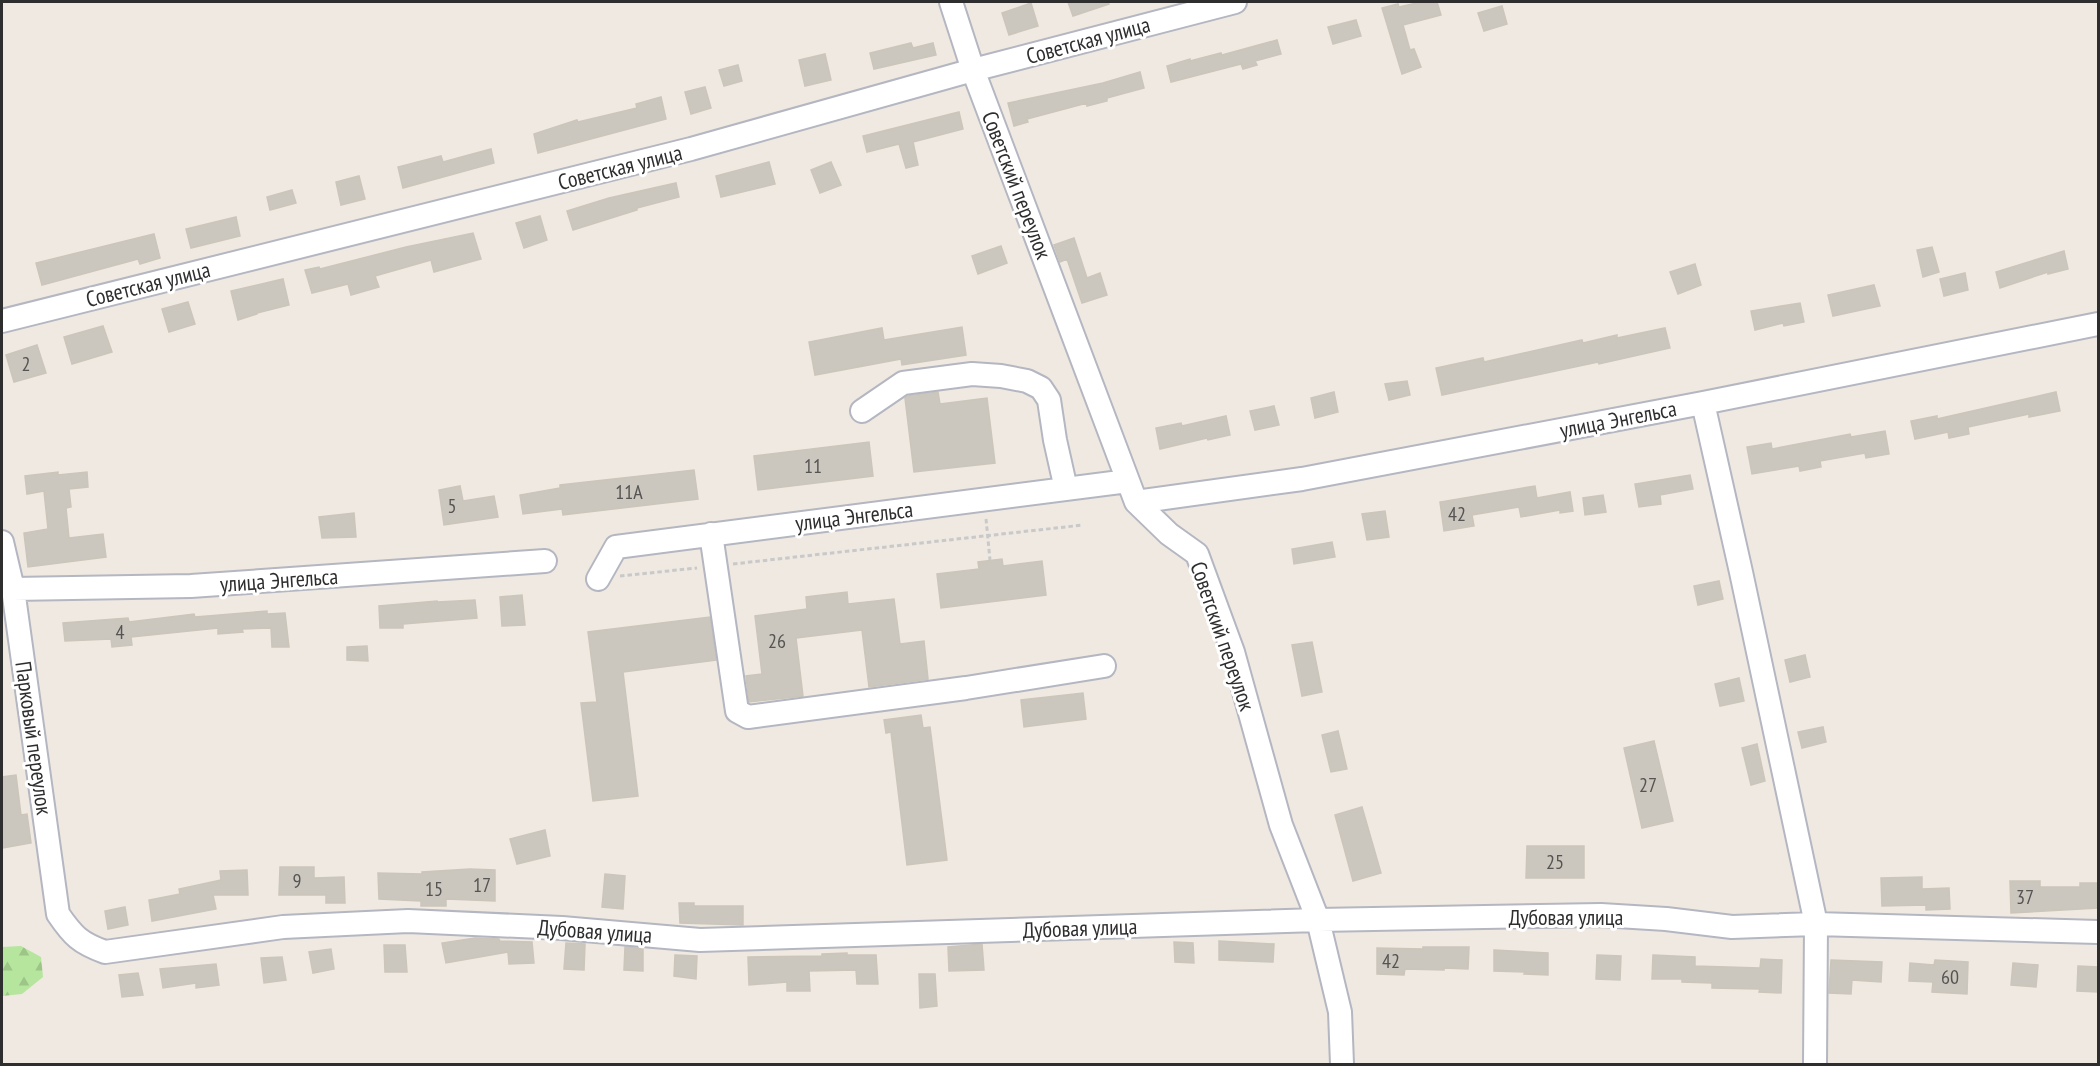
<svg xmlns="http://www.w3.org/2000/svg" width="2100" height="1066" font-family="'PT Sans Narrow',sans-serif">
  <defs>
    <pattern id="forest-firs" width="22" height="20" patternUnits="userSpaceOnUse" patternTransform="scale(1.5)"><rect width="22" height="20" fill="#b6e59e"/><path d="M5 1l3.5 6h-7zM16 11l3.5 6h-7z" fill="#9dc588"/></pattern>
  </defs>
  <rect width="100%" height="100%" fill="#efe9e1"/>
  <path fill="url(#forest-firs)" d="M21 946 41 957 43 977 22 994 2 996V947Z"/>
  <path fill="#cbc7bf" stroke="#cbc5ba" stroke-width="1.5" d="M1068 2H1108L1109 4 1073 16Z
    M1421 2H1437L1441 15 1403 25 1410 50 1414 49 1421 67 1402 74 1382 8 1398 4 1399 7Z
    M1031 3 1038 26 1009 35 1002 13Z
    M1502 6 1507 24 1484 31 1478 13Z
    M1356 20 1361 36 1333 44 1328 27Z
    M1277 40 1281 54 1255 61 1257 65 1243 69 1241 64 1171 82 1167 66 1190 59V61L1221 53 1222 55Z
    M911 43 913 48 933 43 936 55 874 69 870 53Z
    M825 54 831 80 805 86 799 60Z
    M738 65 742 81 724 86 719 70Z
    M1140 72 1144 88 1107 98V101L1087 106V103L1027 119 1028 122 1014 126 1008 103 1103 83Z
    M705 87 711 108 691 114 685 92Z
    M661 97 666 119 538 153 534 134 577 120 578 122 637 108 636 104Z
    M959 112 963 129 913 142 918 165 906 168 899 144 867 152 863 136Z
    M491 149 494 163 403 188 398 167 441 156 443 162Z
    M769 162 775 184 721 197 716 176Z
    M831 162 841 185 820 193 811 170Z
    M359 176 365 199 341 205 336 182Z
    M676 183 679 197 637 208V210L573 230 567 211 609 198Z
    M292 190 296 203 270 210 267 197Z
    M540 216 547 240 524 248 516 223Z
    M236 217 240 236 191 248 186 229Z
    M473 233 481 259 434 272 431 260 375 276 379 287 351 295 348 284 312 293 305 270 319 267 320 269 406 247Z
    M154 234 160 258 140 264 138 259 42 285 36 263Z
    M1074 238 1087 278 1100 273 1107 295 1082 303 1067 259 1060 262 1054 245Z
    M1001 246 1007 263 978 274 972 256Z
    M1932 247 1939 272 1923 277 1917 250Z
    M2064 251 2068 269 2048 274V272L2000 288 1996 272Z
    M1695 264 1701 285 1678 294 1670 272Z
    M1965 273 1968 290 1944 296 1940 279Z
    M283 279 289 305 257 313V314L238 320 231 291Z
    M1874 285 1880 306 1833 316 1828 295Z
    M188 302 195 324 169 332 162 309Z
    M1800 303 1804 322 1784 326 1783 323 1755 330 1751 311Z
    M103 326 112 352 72 364 64 337Z
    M962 327 966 355 902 365 901 359 815 375 809 342 882 328 884 340Z
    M1665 328 1670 348 1599 364 1598 362 1442 395 1436 368 1483 358 1484 362 1582 340 1583 343 1617 335V338Z
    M37 345 46 373 14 382 6 355Z
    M1407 381 1410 395 1389 400 1385 384Z
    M938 392 940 404 987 398 995 463 914 472 905 398 908 396Z
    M1334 392 1338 412 1315 418 1311 398Z
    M2056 392 2060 411 2029 417V414L1968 427 1969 434 1949 438 1948 432 1915 439 1911 421 1937 416V419Z
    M1274 406 1279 425 1255 430 1250 411Z
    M1226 416 1230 435 1208 440 1207 438 1160 449 1156 428 1181 423 1182 426Z
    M1885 431 1889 454 1866 458 1865 453 1820 461 1821 467 1800 471 1799 466 1752 474 1747 447 1771 443 1772 449 1850 434 1851 437Z
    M869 442 873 476 758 490 754 456Z
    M694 470 698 499 563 515 562 509 523 514 520 495 560 488V485Z
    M58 472V475L87 472 88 487 69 489 71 507 66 508 69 538 103 534 106 557 28 567 24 533 48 529 44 491 27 494 25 476Z
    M1690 475 1693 489 1660 495 1661 504 1639 507 1635 484Z
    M460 486 463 501 494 496 498 517 444 525 439 490Z
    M1535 486 1537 498 1570 492 1573 511 1560 513V510L1521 517 1519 507 1472 515 1474 526 1444 531 1440 502Z
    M1603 495 1606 512 1585 515 1583 498Z
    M1385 511 1389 537 1367 540 1362 514Z
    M354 513 356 537 322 538 319 517Z
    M1332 542 1335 557 1294 564 1292 549Z
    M1002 559 1003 566 1042 561 1046 595 941 608 937 574 979 569 978 562Z
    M1719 581 1723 599 1698 605 1694 586Z
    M847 592 848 604 894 599 900 644 924 641 928 679 869 687 862 630 796 638 803 696 749 702 746 676 762 674 755 616 807 609 806 597Z
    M522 595 525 625 502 626 500 597Z
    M475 600 477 618 403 624V628H380L379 606 437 601V602Z
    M267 611V614L285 613 289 647H272L271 628 242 629 243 632 218 634V628L131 637 132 645 112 647 111 639 65 641 63 623 128 618 129 622 194 614 195 617Z
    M710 617 716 660 623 672 638 796 593 801 581 703 597 702 588 632Z
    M1312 642 1322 692 1302 696 1292 645Z
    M367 646 368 661 347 660V647Z
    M1805 655 1810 677 1790 682 1785 660Z
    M1739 678 1744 701 1720 706 1715 684Z
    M1083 693 1086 719 1024 727 1021 700Z
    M921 715 923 728 930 727 947 860 907 865 891 732 886 733 884 720Z
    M1823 727 1826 742 1802 748 1798 732Z
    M1338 731 1347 769 1331 772 1322 735Z
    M1654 741 1673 821 1642 828 1624 748Z
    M1757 744 1765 781 1751 785 1742 748Z
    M16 775 21 815 27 814 31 843 2 848V777Z
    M1362 807 1381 873 1353 881 1335 815Z
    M545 830 550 856 517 864 510 839Z
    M1527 846H1584V878H1526Z
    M280 867H314V878L344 877 345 903H326V895H279Z
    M470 869 495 870V901L446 899V906H421V901L379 899 378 873 422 874V872Z
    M247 870 248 895H213L216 909 152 921 149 900 180 894 179 889 221 880 220 871Z
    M605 874 625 876 623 909 602 907Z
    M1922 877V889L1949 888 1950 909 1926 910V905L1882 906 1881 878Z
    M2010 881H2040V887H2080V883H2098V908L2011 913Z
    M679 903H694V906H743V925L680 923Z
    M125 907 128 925 108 929 105 911Z
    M475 938 499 939 500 941 532 942 534 963 509 964 508 952 446 963 442 943Z
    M1219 941 1274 944 1273 962 1219 960Z
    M1174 942 1193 943 1194 963 1175 962Z
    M566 943 585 944 584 970 564 969Z
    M982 944 984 970 949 971 948 947Z
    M384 945H405L407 972H385Z
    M625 947 643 949V971L624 970Z
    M1423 947H1469L1468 969 1444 968V970L1405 969 1404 975 1377 974V948L1423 949Z
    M331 949 334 969 313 973 309 952Z
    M1494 950 1548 953V975L1524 974 1525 972 1494 971Z
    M847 953V955H876L878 984H857L856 970 809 971 810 991H787V982L749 985 748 957 822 956V954Z
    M675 955 697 956 696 979 674 976Z
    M1597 955 1621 956 1620 980 1596 979Z
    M1653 955 1695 957V966L1760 968 1761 959 1782 960 1781 993 1759 992 1760 989 1712 988V983L1682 982V979H1652Z
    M282 957 286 980 264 983 261 958Z
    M1831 960 1882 962 1881 982 1852 980 1851 994 1829 993Z
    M1935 960 1968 962 1967 994 1932 992 1933 982 1909 981 1910 963 1934 965Z
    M2013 963 2038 965 2036 987 2011 985Z
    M216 964 219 985 196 988V983L163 988 160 969Z
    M2078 966 2098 967V992L2077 991Z
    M138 973 143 995 122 997 119 975Z
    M919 974H935L937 1006 920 1008Z"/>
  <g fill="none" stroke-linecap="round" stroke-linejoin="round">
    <defs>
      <path id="minor" d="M951 2 973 70 1136 502 1169 534 1197 554 1233 652 1281 825 1318 920 1340 1012 1342 1064
        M2 321 691 149 973 70 1235 2
        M1703 403 1741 572 1816 924 1815 1064
        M862 411 903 383 972 374 1001 376 1027 381 1041 388 1049 400 1055 440 1066 489
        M1136 502 1302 479 1703 403 2098 324
        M711 534 737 711 748 717 966 688 1104 666
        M2 542 13 589 58 914C73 936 80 943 105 952L283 927 408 921 562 928 700 940 1318 920 1601 915 1666 919 1732 927 1816 924 2098 932
        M598 579 616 547 1128 481
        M13 589 191 586 545 561"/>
    </defs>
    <use href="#minor" stroke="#b4b7c1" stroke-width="26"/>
    <path stroke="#c9c9c9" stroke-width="3" stroke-dasharray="4.5 3" stroke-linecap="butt" d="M986 519 990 560
      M733 564 1083 525
      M620 576 697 568"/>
    <use href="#minor" stroke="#fff" stroke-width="22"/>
  </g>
  <g text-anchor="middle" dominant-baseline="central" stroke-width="6" stroke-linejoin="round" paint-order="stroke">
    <g font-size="20" fill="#555452">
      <text x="26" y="364">2</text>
      <text x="813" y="466">11</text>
      <text x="629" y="492">11А</text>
      <text x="452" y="506">5</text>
      <text x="1457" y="514">42</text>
      <text x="120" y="632">4</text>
      <text x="777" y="641">26</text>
      <text x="1648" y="785">27</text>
      <text x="1555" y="862">25</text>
      <text x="297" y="881">9</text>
      <text x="482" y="885">17</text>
      <text x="434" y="889">15</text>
      <text x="2025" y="897">37</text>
      <text x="1391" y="961">42</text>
      <text x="1950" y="977">60</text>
    </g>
    <g font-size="22" fill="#2e2e2e" stroke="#fff">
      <text transform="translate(1088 40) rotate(-15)">Советская улица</text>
      <text transform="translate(620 167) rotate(-14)">Советская улица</text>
      <text transform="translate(1017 185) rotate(69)">Советский переулок</text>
      <text transform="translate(148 284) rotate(-14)">Советская улица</text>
      <text transform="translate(1618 419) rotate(-11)">улица Энгельса</text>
      <text transform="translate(854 516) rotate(-7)">улица Энгельса</text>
      <text transform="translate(279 580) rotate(-4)">улица Энгельса</text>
      <text transform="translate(1223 636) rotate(71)">Советский переулок</text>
      <text transform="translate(34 738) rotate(82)">Парковый переулок</text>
      <text x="1566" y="917">Дубовая улица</text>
      <text transform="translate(1080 928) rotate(-2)">Дубовая улица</text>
      <text transform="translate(595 931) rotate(4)">Дубовая улица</text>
    </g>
  </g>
  <rect width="2100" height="1066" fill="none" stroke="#2e2e2e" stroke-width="6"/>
</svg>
